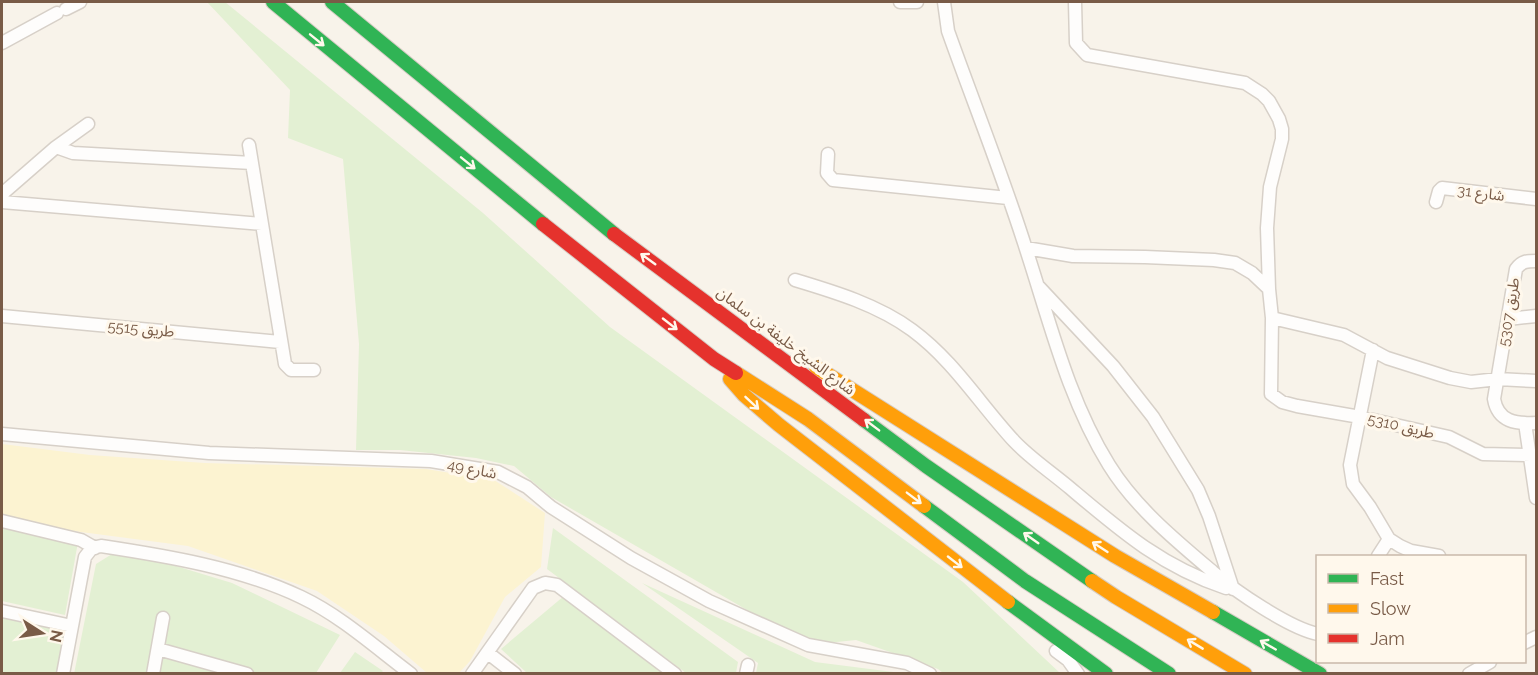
<svg xmlns="http://www.w3.org/2000/svg" width="1538" height="675" font-family="Raleway,'Noto Sans Arabic',sans-serif">
  <rect width="100%" height="100%" fill="#f8f3ea"/>
  <path fill="#e3f0d3" d="M207 2H225L483 213 610 327 963 582 1060 673H943L938 669 856 640 808 645 551 497 514 466 476 458 400 450H356L359 344 343 159 288 138 290 90Z
    M2 527 78 542 65 615 2 601Z
    M553 528 738 662 736 673H686L547 569Z
    M120 549 232 583 340 635 316 673 74 674 96 564Z
    M642 583 815 662 901 673H756L758 663Z
    M564 596 663 673H527L501 649Z
    M2 618 65 631 57 673H2Z
    M355 652 383 671 381 673H340Z"/>
  <path fill="#fcf3d1" d="M2 444 90 455 205 463 426 469 494 480 545 513 541 567 505 597 470 661 459 673H427L384 636 317 591 188 546 58 529 2 514Z"/>
  <g fill="none" stroke-linecap="round" stroke-linejoin="round">
    <defs>
      <path id="street" d="M900 2H917
        M944 2 948 31C974 104 1003 176 1026 249 1050 322 1068 399 1109 465 1135 507 1175 540 1213 572 1235 591 1289 628 1318 634
        M1075 2 1076 43 1087 55 1245 83 1262 94 1269 101 1279 119 1282 129V139L1270 187 1267 228 1269 289 1272 318 1271 394 1282 402 1297 406 1360 417 1449 437 1483 454 1530 455
        M66 9 80 2
        M2 43 57 13
        M249 145 285 364 291 370H314
        M56 147 73 153 252 163
        M828 154 827 173 833 180 1008 198
        M2 194 56 147 88 124
        M2 202 262 224
        M1436 202 1439 191 1442 188 1536 199
        M1026 248 1073 256 1145 257 1214 260 1235 263 1252 273 1269 289
        M1536 261C1527 261 1522 261 1516 269L1494 399C1498 422 1516 424 1536 423
        M795 280C835 292 878 305 912 330 954 361 979 403 1014 441 1030 458 1051 472 1070 488 1121 531 1161 566 1226 588
        M1039 287 1113 366 1153 417 1198 490 1209 516 1233 589
        M2 316 280 342
        M1272 318 1344 335 1387 358 1450 378 1471 382 1498 379 1536 381
        M1508 319 1536 316
        M1373 350 1350 465 1353 484 1370 507 1389 539 1400 546 1411 551 1439 556
        M1525 423 1536 498
        M2 434 209 453 431 461 498 472 527 487 551 507 631 558 709 601 808 645 907 663 930 674
        M2 521 81 540 95 548
        M1378 556 1389 539
        M2 611 72 626
        M1524 643 1536 637
        M158 649 247 674
        M1056 651 1068 660 1078 674
        M488 653 515 674
        M63 674 85 557 92 548 101 546C167 556 240 568 301 597 341 616 375 647 411 674
        M153 674 163 618
        M472 674 533 588 545 583 557 585 675 674
        M746 674 748 665
        M1469 674 1490 662"/>
      <path id="fast" d="M273 2 543 224
        M332 2 614 234
        M864 420 926 466 1092 581
        M924 506 1025 581 1169 674
        M1008 602 1106 674
        M1213 612 1320 674"/>
      <path id="slow" d="M816 367 1115 556 1213 612
        M736 373 808 419 924 506
        M730 379 744 395 779 425 1008 602
        M1092 581 1116 597 1245 674"/>
      <path id="jam" d="M543 224 714 359 736 373
        M614 234 864 420"/>
    </defs>
    <use href="#street" stroke="#d7d0c8" stroke-width="15"/>
    <use href="#fast" stroke="#d7cdc5" stroke-width="16"/>
    <use href="#slow" stroke="#d7cdc5" stroke-width="16"/>
    <use href="#jam" stroke="#d7cdc5" stroke-width="16"/>
    <use href="#street" stroke="#fefdfc" stroke-width="12"/>
    <use href="#fast" stroke="#30b455" stroke-width="14"/>
    <use href="#slow" stroke="#ff9f0a" stroke-width="14"/>
    <use href="#jam" stroke="#e5322d" stroke-width="14"/>
  </g>
  <defs><path id="oneway-shaft" d="M-6 0H5M1.5-3L5.5 0L1.5 3" fill="none" stroke-width="1.6" stroke-linecap="round" stroke-linejoin="round" transform="scale(1.5)"/></defs>
  <g stroke="#fff8ec">
    <use href="#oneway-shaft" transform="translate(317 40) rotate(39)"/>
    <use href="#oneway-shaft" transform="translate(468 163) rotate(39)"/>
    <use href="#oneway-shaft" transform="translate(648 259) rotate(-144)"/>
    <use href="#oneway-shaft" transform="translate(670 324) rotate(38)"/>
    <use href="#oneway-shaft" transform="translate(752 403) rotate(43)"/>
    <use href="#oneway-shaft" transform="translate(872 425) rotate(-143)"/>
    <use href="#oneway-shaft" transform="translate(914 498) rotate(37)"/>
    <use href="#oneway-shaft" transform="translate(1031 538) rotate(-145)"/>
    <use href="#oneway-shaft" transform="translate(1100 547) rotate(-147)"/>
    <use href="#oneway-shaft" transform="translate(955 562) rotate(38)"/>
    <use href="#oneway-shaft" transform="translate(1195 644) rotate(-149)"/>
    <use href="#oneway-shaft" transform="translate(1268 645) rotate(-150)"/>
  </g>
  <g text-anchor="middle" dominant-baseline="central" stroke-width="6" stroke-linejoin="round" paint-order="stroke">
    <g font-size="15" fill="#795b47" stroke="#fff8ec">
      <text transform="translate(1481 193) rotate(7)">شارع 31</text>
      <text transform="translate(1509 312) rotate(-81)">طريق 5307</text>
      <text transform="translate(141 329) rotate(5)">طريق 5515</text>
      <text transform="translate(786 341) rotate(37)">شارع الشيخ خليفة بن سلمان</text>
      <text transform="translate(1401 426) rotate(13)">طريق 5310</text>
      <text transform="translate(472 469) rotate(11)">شارع 49</text>
    </g>
  </g>
  <rect width="1538" height="675" fill="none" stroke="#795b47" stroke-width="6"/>
  <rect x="1316" y="555" width="210" height="108" fill="#fff8ec" stroke="#c9b9aa" stroke-width="1.5"/>
  <rect x="1328" y="574" width="30" height="9" fill="#30b455" stroke="#c9b9aa" stroke-width="1.5"/>
  <text x="1370" y="585" font-size="18" fill="#795b47">Fast</text>
  <rect x="1328" y="604" width="30" height="9" fill="#ff9f0a" stroke="#c9b9aa" stroke-width="1.5"/>
  <text x="1370" y="615" font-size="18" fill="#795b47">Slow</text>
  <rect x="1328" y="634" width="30" height="9" fill="#e5322d" stroke="#c9b9aa" stroke-width="1.5"/>
  <text x="1370" y="645" font-size="18" fill="#795b47">Jam</text>
  <g transform="translate(42 633) rotate(102)" stroke="#fff8ec" stroke-width="4.5" paint-order="stroke">
  <path d="M0-4.5L10 22L0 15L-10 22Z" fill="#795b47"/>
  <text y="-9" font-size="16" font-weight="bold" text-anchor="middle" fill="#795b47">N</text>
  </g>
</svg>
